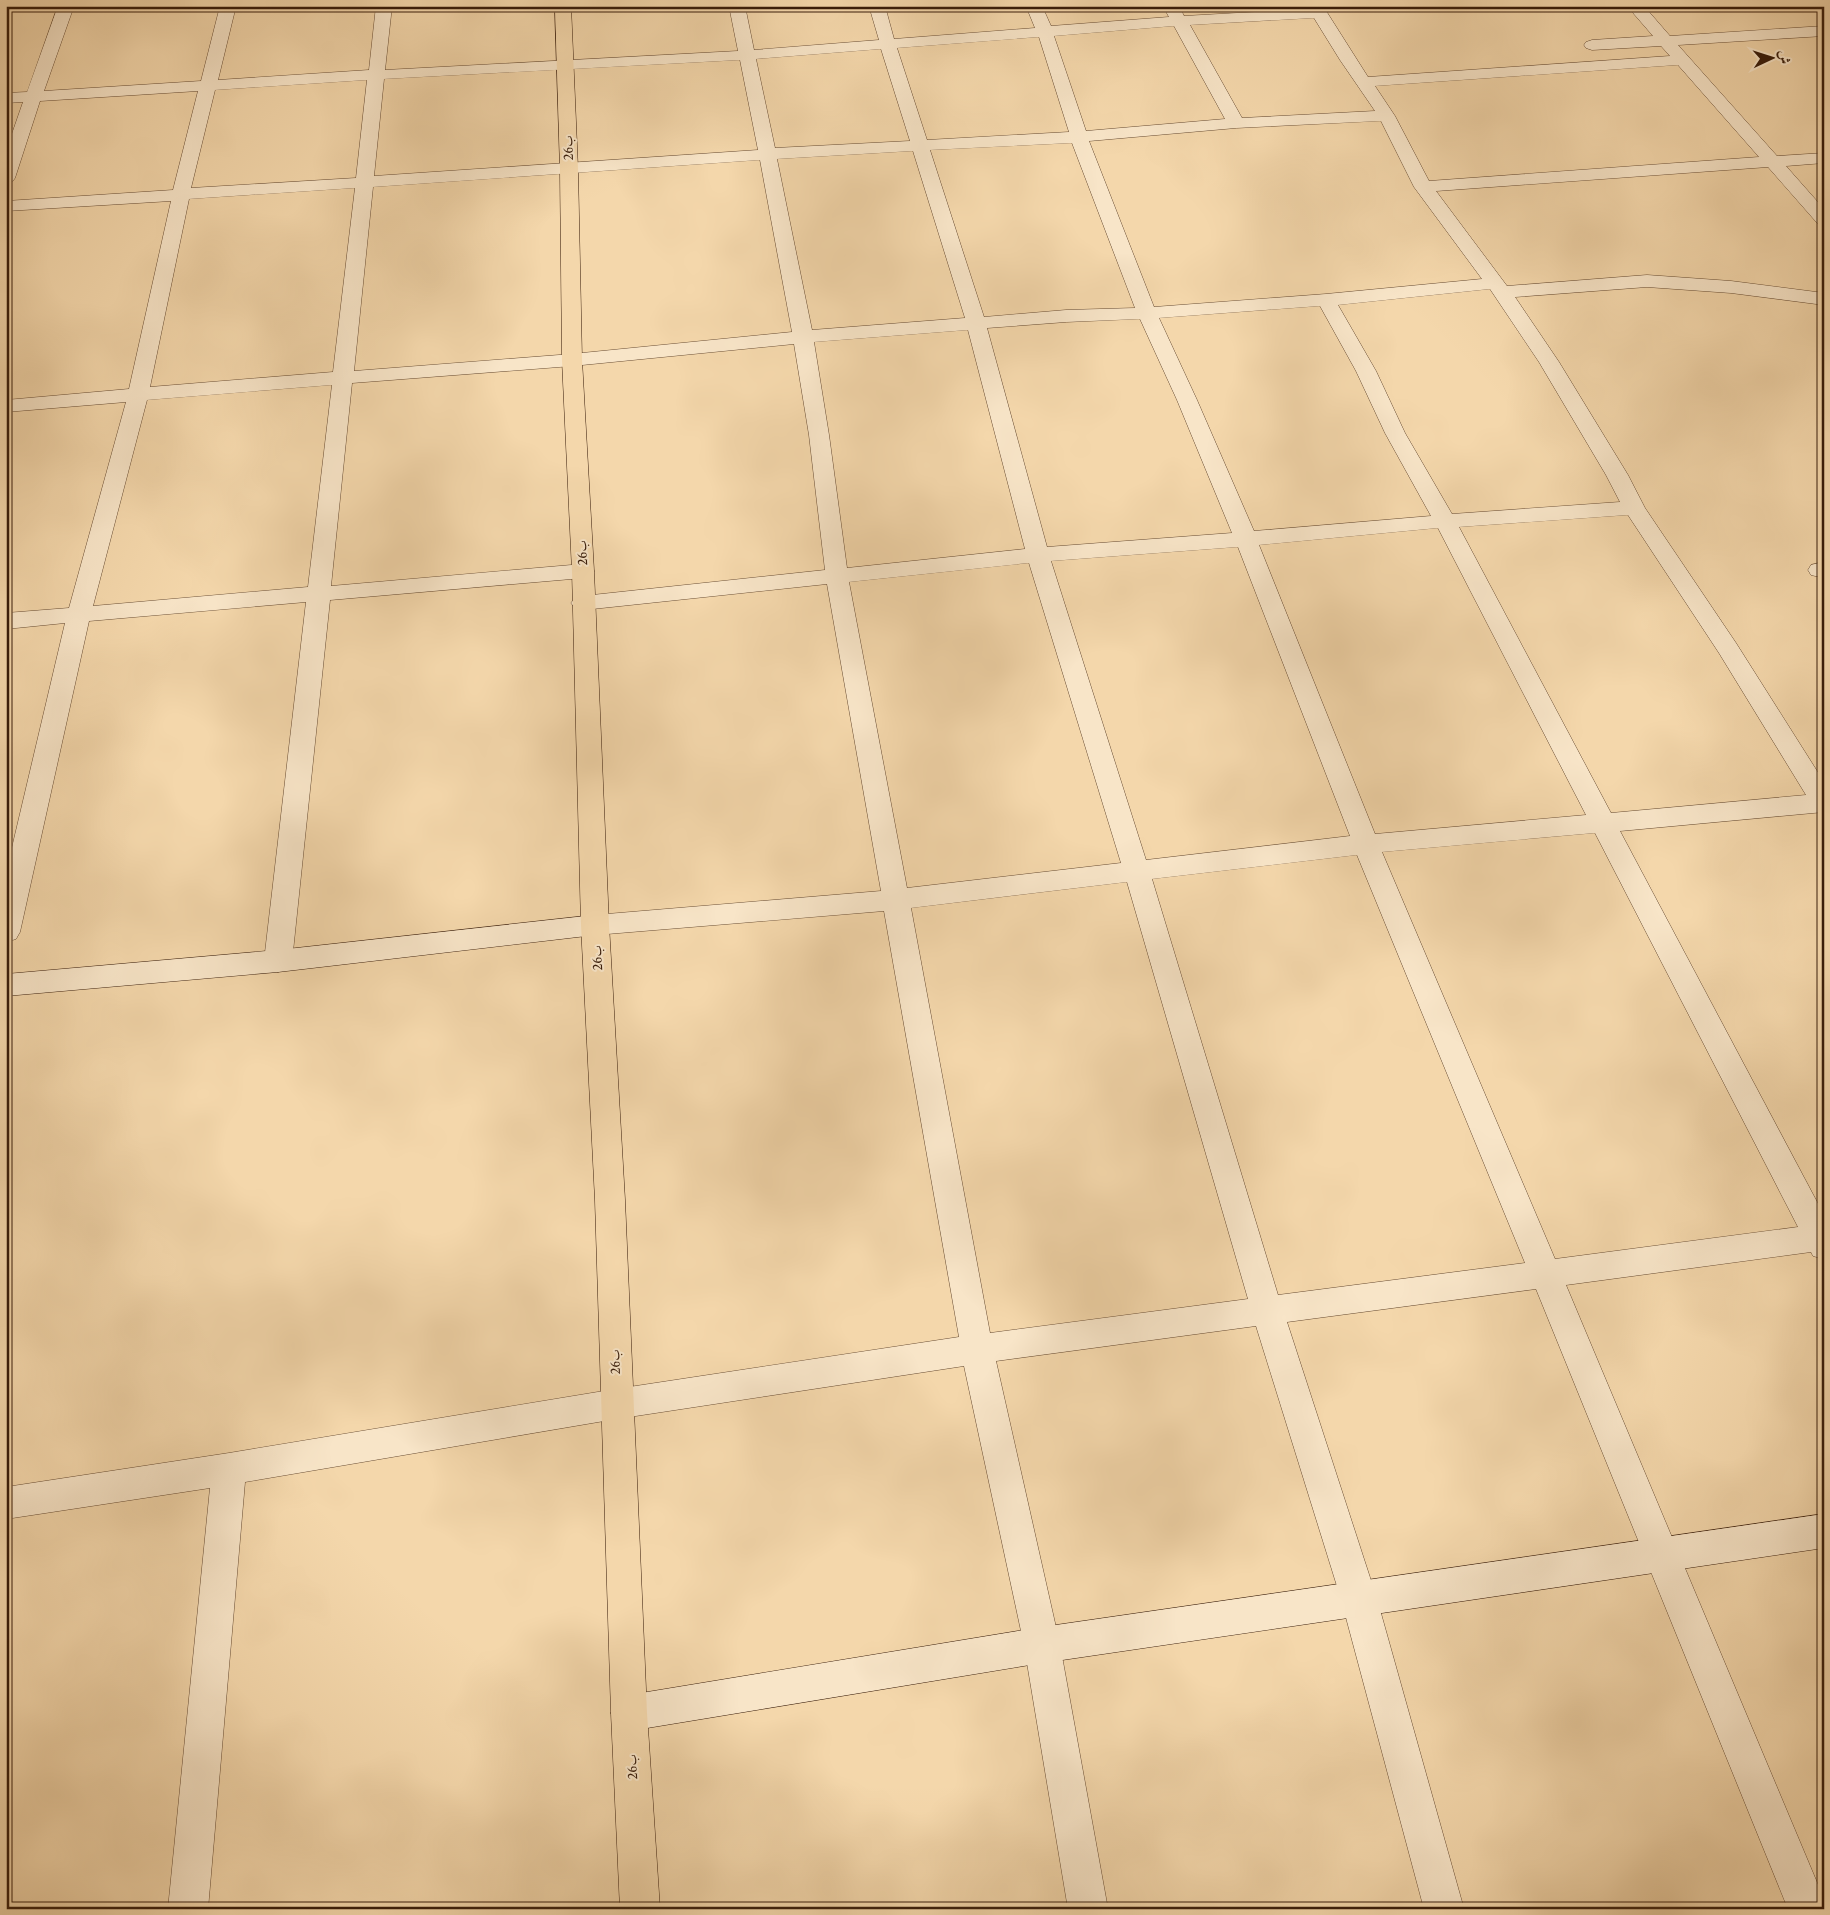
<svg xmlns="http://www.w3.org/2000/svg" width="1830" height="1915" font-family="'Libre Caslon Text',Amiri,serif">
  <rect width="100%" height="100%" fill="#f4d7ab"/>
  <filter id="stains"><feTurbulence type="fractalNoise" baseFrequency=".004" numOctaves="4"/><feColorMatrix values="0 0 0 0 .2 0 0 0 0 .09 0 0 0 0 .02 0 0 0 .5 -.17"/></filter>
  <radialGradient id="worn" r=".72"><stop offset=".6" stop-color="#630" stop-opacity="0"/><stop offset="1" stop-color="#630" stop-opacity=".3"/></radialGradient>
  <g fill="none" stroke-linecap="round" stroke-linejoin="round">
    <defs>
      <path id="street" d="M6 6H24L22 9 6 12Z
        M58 6H74L44 91 201 81 220 6H236L218 80 369 70 376 6H392L385 70 738 51 729 6H745L754 50 879 40 869 6H885L894 39 1035 28 1026 6H1042L1051 26 1169 17 1164 8 1165 6H1179L1184 16 1309 9 1307 6H1323L1368 77 1670 56 1661 46 1592 50 1586 48 1584 45 1586 42 1592 40 1653 36 1627 6H1644L1670 36 1824 26V36L1678 45 1777 156 1824 153V163L1786 166 1824 209V225L1818 224 1768 167 1436 191 1507 286 1647 275 1731 281 1824 293V305L1731 293 1647 287 1515 297 1559 362 1628 475 1645 508 1736 643 1824 782V812L1620 831 1824 1215V1259L1813 1256 1811 1252 1566 1285 1824 1899V1909H1788L1536 1289 1287 1322 1377 1599 1464 1909H1424L1341 1599 1256 1326 996 1361 1060 1645 1108 1909H1068L1024 1645 964 1366 616 1419 245 1482 208 1909H168L210 1488 6 1519V1487L229 1453 616 1389 959 1337 884 911 595 935 585 932 581 925 585 918 595 915 881 891 827 584 583 610 575 608 571 603 575 598 583 596 825 570 809 435 794 344 572 366 352 383 331 586 583 564 591 566 594 571 591 576 583 578 330 600 292 961 288 968 278 972 268 968 264 961 306 602 89 621 20 932 16 939 6 942V873L65 623 6 629V613L69 608 126 402 6 412V400L129 389 171 201 6 211V201L173 190 198 91 40 101 15 178 12 182 6 183V151L23 102 6 103V93L27 92ZM1314 18 1340 60 1375 111 1242 118 1190 25ZM1174 26 1225 119 1086 131 1054 36ZM1039 37 1069 132 927 140 897 48ZM881 49 910 141 775 148 756 59ZM740 60 758 150 374 176 384 79ZM1678 65 1759 157 1429 181 1395 116 1375 86ZM367 80 356 178 191 188 215 90ZM1381 121 1414 187 1482 279 1326 294 1154 307 1089 141 1236 128ZM1072 143 1135 308 1066 310 984 317 930 150ZM913 151 965 318 812 330 777 159ZM760 160 792 332 572 354 354 371 373 187ZM355 188 333 372 150 387 189 199ZM1490 289 1539 362 1606 475 1620 502 1452 514 1405 433 1376 371 1338 305ZM1320 306 1356 371 1385 433 1431 516 1254 531 1197 400 1159 318ZM1140 319 1177 400 1232 533 1047 547 987 328 1066 322ZM968 330 1025 549 847 568 829 435 814 342ZM332 385 308 587 93 606 147 400ZM1628 515 1719 653 1806 795 1611 813 1459 527ZM1438 528 1586 815 1375 834 1259 545ZM1238 547 1350 836 1146 860 1051 561ZM1029 563 1121 863 907 888 849 582ZM1595 833 1798 1227 1555 1259 1382 852ZM1357 855 1525 1263 1278 1295 1152 879ZM1127 882 1248 1299 990 1333 911 908Z
        M1819 563 1824 564V578L1811 575 1808 570 1811 565Z"/>
      <path id="secondary" d="M595 915 605 918 609 925 605 932 595 935 278 972 6 996V974L278 950Z
        M1824 1514V1548L1042 1663 629 1731 616 1726 611 1713 616 1700 629 1695 1042 1627Z"/>
      <path id="highway" d="M555 6H571L578 169 582 360 594 571 609 925 625 1200 647 1713 660 1909H620L611 1713 595 1200 581 925 572 571 562 360 560 169Z"/>
    </defs>
    <use href="#street" stroke="#674b32" stroke-width="1"/>
    <use href="#secondary" stroke="#381c0a" stroke-width="1"/>
    <use href="#highway" stroke="#381c0a" stroke-width="1"/>
    <use href="#street" fill="#f8e5c8" fill-rule="evenodd"/>
    <use href="#secondary" fill="#f8e5c8" fill-rule="evenodd"/>
    <use href="#highway" fill="#f4d7ab" fill-rule="evenodd"/>
  </g>
  <g text-anchor="middle" dominant-baseline="central" stroke-width="4" stroke-linejoin="round" paint-order="stroke">
    <g font-size="12" fill="#381c0a" stroke="#f8e5c8">
      <text transform="translate(568 148) rotate(-92)">26ب</text>
      <text transform="translate(582 553) rotate(-93)">26ب</text>
      <text transform="translate(597 958) rotate(-93)">26ب</text>
      <text transform="translate(615 1362) rotate(-92)">26ب</text>
      <text transform="translate(632 1767) rotate(-93)">26ب</text>
    </g>
  </g>
  <rect width="1830" height="1915" fill="none" stroke="#f4d7ab" stroke-width="25"/>
  <rect x="8" y="8" width="1815" height="1900" fill="none" stroke="#381c0a" stroke-width="2.5"/>
  <rect x="12" y="12" width="1805" height="1890" fill="none" stroke="#381c0a"/>
  <g transform="translate(1772 58) rotate(86)" stroke="#f8e5c8" stroke-width="4" paint-order="stroke">
  <path d="M0-4L9 19L0 12L-9 19Z" fill="#381c0a"/>
  <text y="-8" font-size="14" font-weight="bold" text-anchor="middle" fill="#381c0a">ش</text>
  </g>
  <rect width="100%" height="100%" filter="url(#stains)"/>
  <rect width="100%" height="100%" fill="url(#worn)"/>
</svg>
